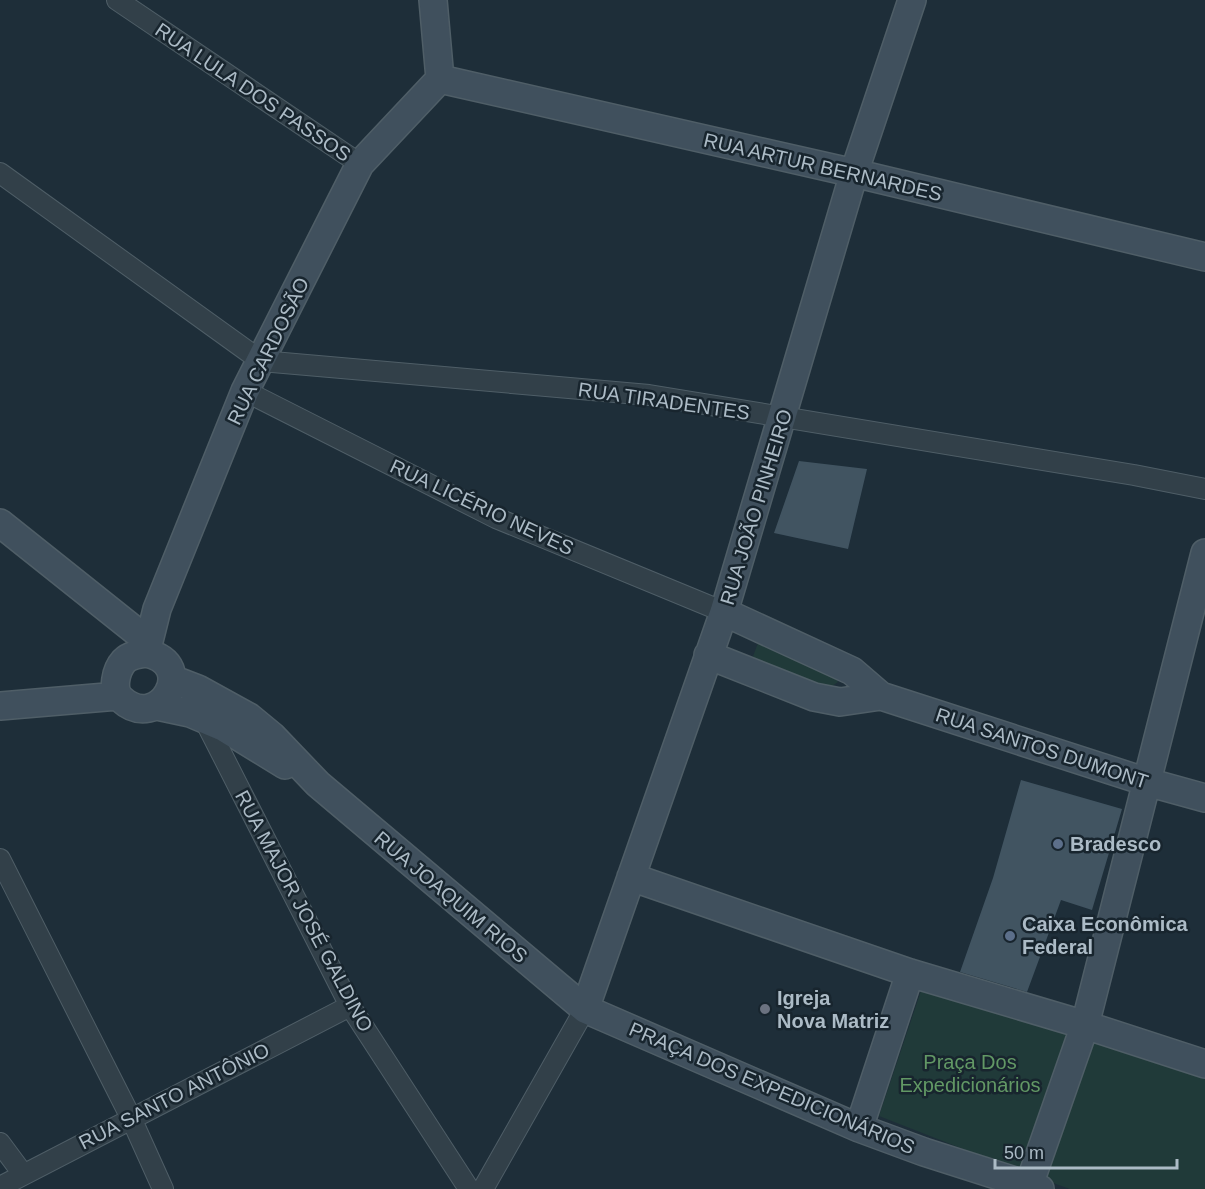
<svg xmlns="http://www.w3.org/2000/svg" width="1205" height="1189" font-family="Arial,sans-serif">
  <rect width="100%" height="100%" fill="#1e2e39"/>
  <path fill="#203a39" d="M761 635 830 663 838 682 819 695 749 667Z
    M923 985 1205 1073V1189H1070L1019 1171 879 1116Z"/>
  <path fill="#415461" d="M799 461 867 469 848 549 774 533Z
    M1021 780 1122 809 1092 910 1061 900 1027 992 960 972 993 878Z"/>
  <g fill="none" stroke-linecap="round" stroke-linejoin="round">
    <defs>
      <path id="street" d="M117 0 360 164
        M0 173 261 361 649 395 1134 475 1205 489
        M245 391 496 518 724 612
        M204 719 350 1006 469 1189
        M0 859 131 1118 163 1189
        M0 1143 23 1174
        M0 1187 350 1006
        M483 1189 585 1009"/>
      <path id="secondary" d="M433 0 440 79
        M440 79 854 173 1205 257
        M0 523 148 641
        M724 612 852 671 881 696 1147 782 1205 798
        M146 653 157 609 245 391 360 164 440 79
        M146 653C200 664 159 734 121 699 111 690 116 670 124 661 130 655 138 654 146 653Z
        M708 655 814 697 840 702 881 696
        M172 679 198 689 249 717 272 736 318 784 585 1009 859 1128 924 1152 1040 1189
        M0 706 118 696
        M157 706 190 713 223 727 285 765
        M631 877 910 973 1085 1025 1205 1064
        M585 1009 724 612 854 173 912 0
        M859 1128 910 973
        M1029 1185 1085 1025 1205 553"/>
    </defs>
    <use href="#street" stroke="#4f5e67" stroke-width="22"/>
    <use href="#secondary" stroke="#4f5e67" stroke-width="30"/>
    <use href="#street" stroke="#324049" stroke-width="20"/>
    <use href="#secondary" stroke="#40505d" stroke-width="27"/>
  </g>
  <g fill="#5c6f8a" stroke="#18252e" stroke-width="2">
    <circle cx="1058" cy="844" r="6"/>
    <circle cx="1010" cy="936" r="6"/>
  </g>
  <circle fill="#6b7280" stroke="#18252e" stroke-width="2" cx="765" cy="1009" r="6"/>
  <g text-anchor="middle" dominant-baseline="central" stroke-width="5" stroke-linejoin="round" paint-order="stroke">
    <g font-size="20" fill="#acbbc6" stroke="#18252e">
      <text transform="translate(253 92) rotate(34)">RUA LULA DOS PASSOS</text>
      <text transform="translate(823 167) rotate(13)">RUA ARTUR BERNARDES</text>
      <text transform="translate(268 351) rotate(-64)">RUA CARDOSÃO</text>
      <text transform="translate(664 401) rotate(8)">RUA TIRADENTES</text>
      <text transform="translate(482 507) rotate(25)">RUA LICÉRIO NEVES</text>
      <text transform="translate(756 507) rotate(-73)">RUA JOÃO PINHEIRO</text>
      <text transform="translate(1042 748) rotate(18)">RUA SANTOS DUMONT</text>
      <text transform="translate(451 897) rotate(40)">RUA JOAQUIM RIOS</text>
      <text transform="translate(304 911) rotate(62)">RUA MAJOR JOSÉ GALDINO</text>
      <text transform="translate(772 1088) rotate(23)">PRAÇA DOS EXPEDICIONÁRIOS</text>
      <text transform="translate(174 1096) rotate(-27)">RUA SANTO ANTÔNIO</text>
    </g>
    <g font-size="20" font-weight="bold" fill="#acbbc6" stroke="#18252e" text-anchor="start">
      <text x="1070" y="844">Bradesco</text>
      <text x="1022" y="924">Caixa Econômica<tspan x="1022" dy="23">Federal</tspan></text>
      <text x="777" y="998">Igreja<tspan x="777" dy="23">Nova Matriz</tspan></text>
    </g>
    <g font-size="20" fill="#629865" stroke="#18252e">
      <text x="970" y="1062">Praça Dos<tspan x="970" dy="23">Expedicionários</tspan></text>
    </g>
  </g>
  <path d="M995 1159v9h182v-9" fill="none" stroke="#acbbc6" stroke-width="3"/>
  <text x="1004" y="1159" font-size="18" fill="#acbbc6" stroke="#18252e" stroke-width="4.5" paint-order="stroke">50 m</text>
</svg>
